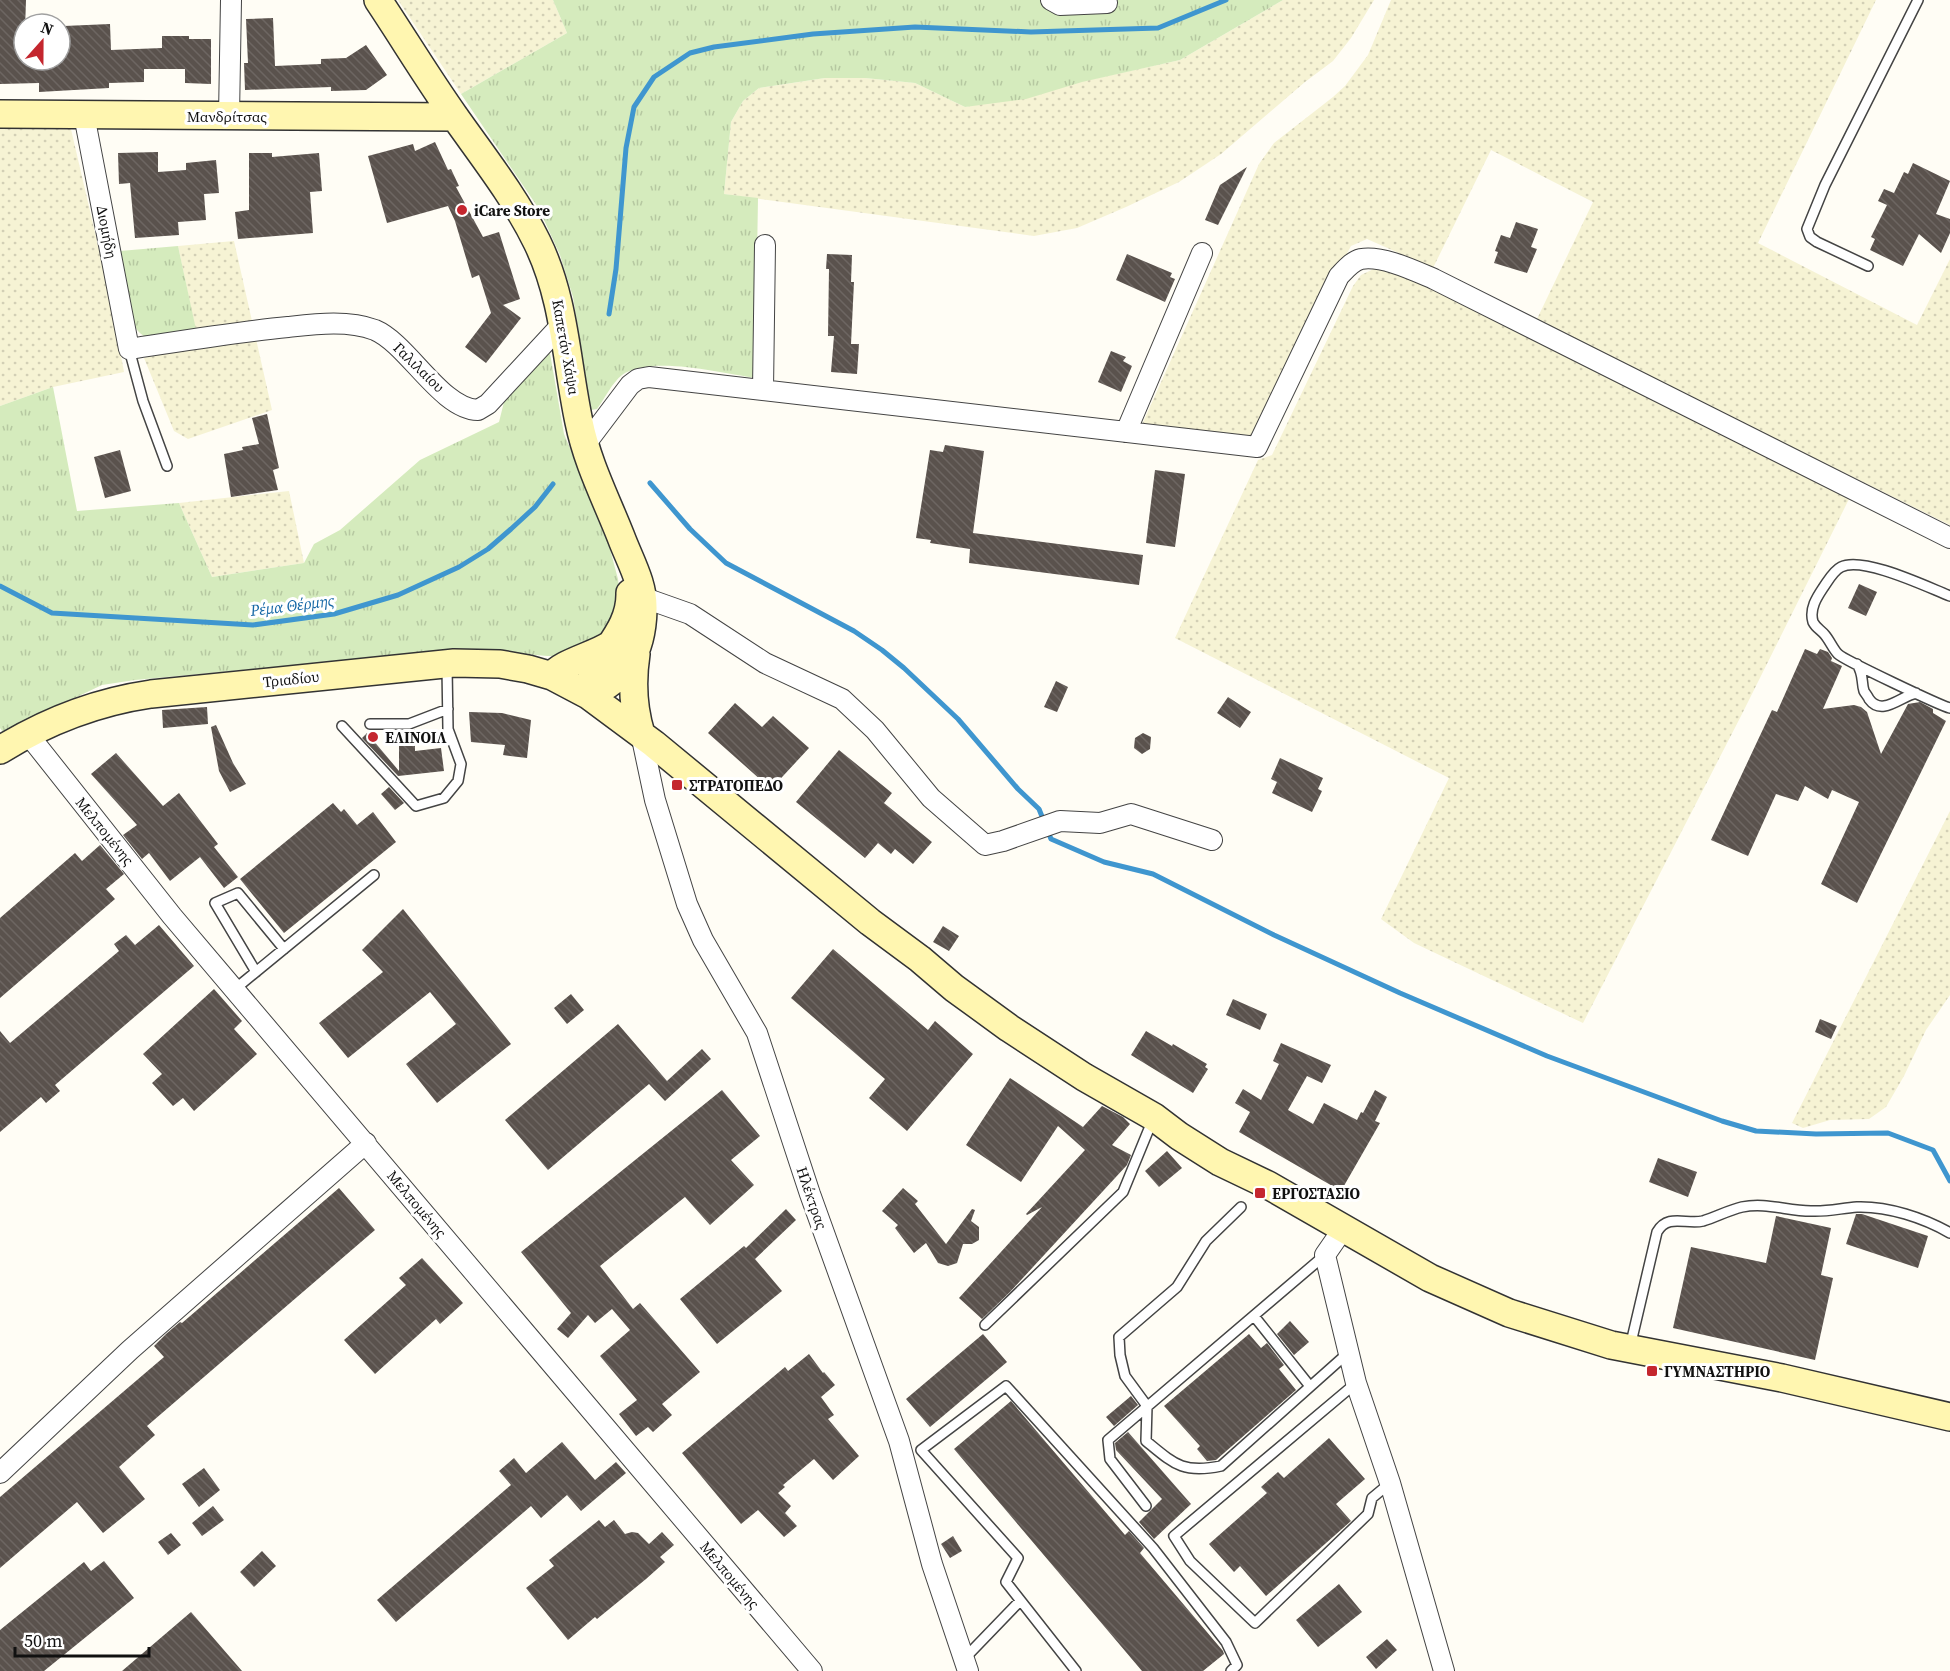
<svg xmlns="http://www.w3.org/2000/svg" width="1950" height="1671" font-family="'Source Serif 4',serif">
  <defs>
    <pattern id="farmland-dots" width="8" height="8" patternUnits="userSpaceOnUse" patternTransform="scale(1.5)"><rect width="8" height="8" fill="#f6f3d4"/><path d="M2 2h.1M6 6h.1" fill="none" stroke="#d2cfb5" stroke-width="1.8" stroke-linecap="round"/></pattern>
    <pattern id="grass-tufts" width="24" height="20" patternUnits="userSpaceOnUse" patternTransform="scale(1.5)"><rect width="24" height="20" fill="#d5ebbd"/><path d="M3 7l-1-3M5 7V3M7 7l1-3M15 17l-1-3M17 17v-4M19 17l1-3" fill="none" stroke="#b6c8a1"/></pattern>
    <pattern id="building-back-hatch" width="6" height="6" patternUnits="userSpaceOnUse" patternTransform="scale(1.5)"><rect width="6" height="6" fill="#5a524d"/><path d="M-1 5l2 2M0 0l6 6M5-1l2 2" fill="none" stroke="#6d6662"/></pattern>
  </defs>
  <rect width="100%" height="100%" fill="#fffdf5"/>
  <path fill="url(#farmland-dots)" d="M398 0H553L567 33 461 94Z
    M1283 0H1374L1351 38 1333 61 1305 82 1221 154 1179 182 1126 207 1077 228 1034 236 724 194 731 122 743 101 759 88 825 78H865L915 83 965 107 1180 60Z
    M1391 0H1876L1758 243 1917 325 1950 259V525L1685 394 1537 319 1593 202 1491 150 1433 268 1367 239 1351 246 1329 287 1258 435 1243 441 1140 429 1259 164 1274 143 1333 97 1345 86 1368 55Z
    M70 125 110 297 124 372 53 387 0 406V126Z
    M234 241 272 410 188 439 174 431 144 358 199 346 178 246Z
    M1380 266 1404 270 1851 495 1741 716 1583 1023 1414 943 1381 919 1449 778 1175 638 1258 460 1272 455 1353 286 1361 275Z
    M289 491 304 563 212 577 179 503Z
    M1950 811V995L1926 1030 1904 1076 1886 1107 1869 1119 1830 1120 1803 1128 1792 1123Z"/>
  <path fill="url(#grass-tufts)" d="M553 0H1283L1180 60 1082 82 1026 99 965 107 915 83 865 78H825L759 88 743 101 731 122 724 194 758 198 755 378C721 373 651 355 622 375 612 383 605 398 597 409L591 410 573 297 560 255 539 209 461 94 567 33Z
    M178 246 197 334C172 338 144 350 132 321L120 251Z
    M550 353 564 434 607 538 618 579 620 596 610 633 559 656H547L468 649 135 680 102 685 3 732 0 728V406L53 387 77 511 179 503 212 577 304 563 314 544 340 530 420 460 499 422 505 398Z"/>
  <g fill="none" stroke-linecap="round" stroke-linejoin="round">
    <path stroke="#3f96cf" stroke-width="5" d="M609 314 616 269 626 148 634 107 654 77 690 53 714 47 813 34 915 27 1031 32 1158 28 1226 0
      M650 483 690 529 726 563 854 631 882 650 904 668 958 719 1018 789 1039 809 1051 839 1104 862 1153 874 1274 935 1400 993 1547 1056 1722 1121 1756 1131 1816 1134 1888 1133 1933 1150 1950 1181
      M0 586 52 613 253 625 334 614 398 595 459 567 488 549 511 529 535 507 553 484"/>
  </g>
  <path fill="url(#building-back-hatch)" d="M0 0H26L24 60H60V50H65L64 26 110 24 111 50 162 48V36H189V39H211V84L185 83V69H144V82L109 83V88L39 92V83L0 84Z
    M273 18 275 66 321 64V59L346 58 366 45 387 75 366 90 331 91V87L245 90 244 63H248L246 19Z
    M435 142 448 170 451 169 459 186 456 187 483 237 499 232 520 299 503 305 521 318 486 363 465 347 491 313 479 275 472 278 455 221 448 206 387 223 368 156 413 144 415 151Z
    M158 152V172L186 170V163L216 160 219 193 204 194 206 220 178 222 179 235 135 238 130 183 119 184 118 153Z
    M249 153H272V157L319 153 322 191 310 192 313 233 238 239 235 212 249 210Z
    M1913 163 1950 181 1936 214 1950 219V233L1941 253 1919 234 1903 266 1870 250 1875 239 1871 237 1887 205 1878 201 1884 189 1894 193 1904 172 1908 174Z
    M1247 167 1218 225 1205 220 1220 185Z
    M1516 222 1538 229 1531 247 1537 249 1527 273 1494 263 1498 252 1495 251 1501 235 1510 238Z
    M827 254 852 255 851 282H854L851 344H859L857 374 831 372 834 336H828L829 269H826Z
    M1127 254 1172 273 1170 277 1175 279 1165 302 1116 280Z
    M1111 351 1126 357 1123 361 1132 366 1121 392 1098 382Z
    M267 414 279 468 273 470 278 490 231 497 224 454 243 450 242 447 259 444 252 418Z
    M945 445 984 451 973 533 1143 555 1139 585 969 563 970 549 930 543 931 540 916 538 930 450 943 452Z
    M120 450 131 491 105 498 94 457Z
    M1155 470 1185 474 1175 547 1146 543Z
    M1859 584 1877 592 1866 616 1848 608Z
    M1805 649 1817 654 1820 649 1828 652 1832 658 1831 661 1842 666 1823 709 1854 705 1861 707 1867 712 1881 754 1908 704 1920 702 1933 709V713L1946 721 1857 903 1821 884 1859 802 1832 790 1828 799 1805 786 1798 801 1776 794 1748 856 1711 840 1772 710 1777 712Z
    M1056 681 1068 687 1057 712 1044 707Z
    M1228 697 1251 712 1240 728 1217 713Z
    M735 703 762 727 773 716 809 748 771 789 708 733Z
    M207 707 208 724 163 728 162 710Z
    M469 712 502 713 531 720 527 758 503 755 505 745 471 742Z
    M216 725 233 763 246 784 230 792 219 771 211 727Z
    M415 729V751L441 748 444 771 398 776 362 738 367 733 399 771V731Z
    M1143 733 1151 737 1150 749 1142 754 1134 748 1135 738Z
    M839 750 892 793 884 803 932 842 913 864 895 849 891 854 878 843 865 858 796 802Z
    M116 753 163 806 179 793 218 844 214 847 238 877 224 888 200 857 170 881 149 853 142 859 123 835 137 825 91 774Z
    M1280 758 1323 778 1318 789 1322 791 1312 812 1272 793 1277 782 1271 779Z
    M389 787 404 803 395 810 381 794Z
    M333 803 341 812 344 809 357 825 373 812 396 842 284 933 240 879Z
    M100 845 124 874 106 889 115 899 0 998V918L75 853 82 861Z
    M403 909 511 1044 437 1103 406 1064 456 1024 430 992 348 1058 319 1023 383 972 362 950Z
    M159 925 194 966 55 1085 60 1091 46 1103 41 1097 0 1132V1031L10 1043 119 951 114 944 126 935 135 945Z
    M943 926 959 936 949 951 933 942Z
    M833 949 928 1030 935 1021 973 1054 907 1131 869 1098 885 1079 791 998Z
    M214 989 242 1021 234 1029 257 1054 194 1111 183 1098 173 1106 152 1083 162 1074 143 1054Z
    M571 994 584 1010 567 1024 554 1008Z
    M1233 999 1267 1014 1260 1030 1226 1015Z
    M1820 1019 1837 1026 1831 1039 1815 1032Z
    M618 1024 667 1081 702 1049 711 1059 665 1101 649 1084 548 1170 505 1120Z
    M1146 1031 1172 1046 1173 1044 1207 1064 1205 1067 1208 1069 1193 1093 1131 1055Z
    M1281 1043 1331 1065 1322 1083 1307 1076 1288 1110 1313 1124 1324 1103 1357 1120 1361 1112 1363 1113 1375 1090 1387 1097 1375 1121 1380 1123 1341 1191 1239 1132 1250 1112 1235 1103 1243 1089 1261 1100 1279 1064 1273 1061Z
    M1010 1078 1083 1127 1102 1106 1123 1117 1130 1124 1112 1145 1131 1155 1127 1165 1010 1292 982 1319 959 1298 1042 1207 1027 1215 1026 1214 1085 1150 1058 1126 1021 1182 966 1145Z
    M722 1090 760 1136 731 1160 754 1185 710 1225 685 1197 600 1266 633 1309 640 1303 700 1372 662 1404 672 1415 653 1432 648 1427 636 1436 619 1414 637 1400 600 1356 630 1330 612 1309 595 1323 588 1315 568 1338 557 1329 571 1313 521 1252Z
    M1167 1151 1182 1168 1159 1187 1145 1171Z
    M1658 1158 1697 1172 1688 1197 1649 1182Z
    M339 1188 375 1230 147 1426 155 1435 119 1467 145 1499 103 1533 77 1502 0 1568V1497L164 1357 154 1346 166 1334 180 1322 182 1323Z
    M903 1188 918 1201 915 1204 946 1244 972 1209 975 1210 971 1221 979 1227V1240L972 1244H963L957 1263 948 1266 938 1263 926 1243 914 1253 895 1228 898 1225 882 1211Z
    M786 1209 796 1220 755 1259 782 1291 717 1344 680 1299 744 1246 746 1248Z
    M1856 1214H1862L1928 1236 1918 1268 1846 1244Z
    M1776 1216 1831 1228 1821 1275 1833 1278 1815 1360 1673 1328 1691 1247 1766 1263Z
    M422 1258 463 1303 440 1324 436 1319 375 1374 344 1340 406 1285 399 1278Z
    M1290 1321 1309 1342 1294 1355 1277 1334Z
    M983 1334 1007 1362 930 1427 906 1399Z
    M1249 1334 1261 1348 1267 1343 1284 1365 1279 1369 1296 1390 1216 1460 1207 1461 1197 1449 1200 1446 1164 1406Z
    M809 1354 823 1373 824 1372 835 1385 821 1397 834 1415 828 1419 859 1456 833 1480 814 1459 783 1485 785 1487 778 1493 791 1506 785 1513 797 1526 784 1537 758 1510 741 1524 682 1453 785 1367 788 1371Z
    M1131 1396 1138 1405 1114 1426 1106 1417Z
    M1011 1401 1125 1535 1129 1531 1144 1548 1140 1553 1223 1651 1224 1654 1203 1671H1142L954 1449Z
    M1128 1432 1191 1504 1154 1539 1139 1522 1162 1499 1116 1450 1115 1443Z
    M1329 1438 1365 1479 1336 1504 1351 1521 1266 1596 1240 1566 1234 1572 1209 1544 1267 1493 1261 1487 1278 1472 1284 1478Z
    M562 1442 595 1480 616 1462 626 1473 581 1511 567 1495 541 1518 531 1506 396 1622 377 1600 511 1485 499 1471 514 1458 526 1473Z
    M204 1468 220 1490 199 1507 182 1484Z
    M213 1506 224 1520 202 1536 192 1523Z
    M599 1520 605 1527 614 1520 625 1534 632 1532 638 1533 649 1544 662 1532 674 1545 660 1557 665 1562 646 1579 597 1619 595 1617 568 1640 526 1588 554 1566 549 1560Z
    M171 1533 181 1545 168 1555 158 1542Z
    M953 1536 962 1551 950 1558 941 1544Z
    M262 1551 276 1566 254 1587 240 1572Z
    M104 1561 134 1598 44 1671H0V1630L84 1562 91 1571Z
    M1339 1584 1362 1612 1318 1647 1296 1620Z
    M191 1612 242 1671H122Z
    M1387 1639 1397 1650 1376 1669 1366 1657Z"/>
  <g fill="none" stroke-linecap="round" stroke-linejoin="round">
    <defs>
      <path id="lane" d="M1868 266 1817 242 1810 237 1807 229 1825 185 1918 0
        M129 349 143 401 167 466
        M1950 596C1927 587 1863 556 1841 567 1833 571 1828 581 1823 588 1817 597 1809 609 1813 622 1816 628 1821 630 1825 635 1830 641 1833 649 1838 654 1844 660 1941 706 1950 708
        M1857 664C1864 675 1861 681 1864 691 1865 693 1869 698 1869 699 1882 717 1901 696 1916 693
        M370 724H409L448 709
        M342 726 416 806 444 798 458 781 461 764 448 729 447 667
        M256 972 215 903 238 893 284 949
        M235 989 374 875
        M1241 1207 1206 1241 1177 1287 1119 1337 1120 1355 1125 1376 1147 1406 1146 1441C1174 1464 1183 1474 1221 1466L1349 1352
        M1254 1316 1309 1385
        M985 1325 1123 1192 1153 1119
        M1630 1347 1657 1232C1668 1213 1686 1225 1703 1221 1716 1217 1729 1210 1742 1207 1766 1202 1787 1211 1811 1211 1827 1212 1842 1208 1857 1207 1888 1206 1924 1218 1950 1233
        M1356 1383 1174 1536 1190 1561 1255 1623 1368 1514 1372 1498 1390 1483
        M1146 1506 1110 1459 1108 1440 1325 1255
        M964 1659 1020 1601
        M1076 1671 1006 1582 1018 1558 921 1450 1006 1386 1153 1548 1226 1642 1237 1665 1231 1671"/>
      <path id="street" d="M1051 0 1060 5 1107 3
        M84 115 129 349C182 341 235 332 288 327 316 324 348 320 375 330 408 344 441 409 478 410L488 404 563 323
        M229 116 231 0
        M763 390 765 245
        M1126 432 1202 253
        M584 446 630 385 638 379 649 377 1257 447 1339 276C1345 270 1352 261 1361 259 1382 255 1415 271 1434 279L1950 538
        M642 597 690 614 765 663 842 699 875 730 931 798 985 845 1003 841 1060 821 1100 823 1131 814 1212 840
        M27 733 172 916 812 1671
        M641 734 655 800 687 904 703 940 757 1033 810 1194 899 1441 932 1564 968 1671
        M1343 1229 1325 1255 1356 1383 1390 1483 1444 1671
        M0 1473 130 1350 366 1143"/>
      <path id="secondary" d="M378 0C404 39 428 79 455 117 484 158 515 197 537 242 565 299 566 361 579 422 587 462 606 499 621 537 630 561 644 584 643 610 642 651 627 679 588 695
        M0 114 455 117
        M636 654C632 680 633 708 641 734
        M552 676C559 664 595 655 610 645
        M588 695C590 657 631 636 630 593
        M0 750C47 721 96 702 151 694L454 663 500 664 528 669 552 676 588 695 654 744 870 922 920 959 954 988 1009 1028 1084 1077 1154 1117 1179 1136 1220 1162 1268 1185 1430 1278 1509 1313 1611 1345 1782 1378 1950 1417"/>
    </defs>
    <use href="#lane" stroke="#444" stroke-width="12"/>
    <use href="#street" stroke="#444" stroke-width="22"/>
    <use href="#secondary" stroke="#333" stroke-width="30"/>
    <use href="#lane" stroke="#fff" stroke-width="9"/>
    <use href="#street" stroke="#fff" stroke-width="20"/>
    <use href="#secondary" stroke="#fff6b0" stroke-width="27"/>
  </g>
  <g fill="#c4262e" stroke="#fff" stroke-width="2">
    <circle cx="462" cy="210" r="6"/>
    <circle cx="373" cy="737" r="6"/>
    <rect x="671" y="779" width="12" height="12" rx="3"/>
    <rect x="1254" y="1187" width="12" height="12" rx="3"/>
    <rect x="1646" y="1365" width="12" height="12" rx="3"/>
  </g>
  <g text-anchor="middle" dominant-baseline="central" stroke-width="6" stroke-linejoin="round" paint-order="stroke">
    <g font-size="15" fill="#111" stroke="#fff">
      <text x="227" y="116">Μανδρίτσας</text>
      <text transform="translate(107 232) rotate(79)">Διομήδη</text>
      <text transform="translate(566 347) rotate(80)">Καπετάν Χάψα</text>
      <text transform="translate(419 367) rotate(44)">Γαλιλαίου</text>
      <text transform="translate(291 679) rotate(-6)">Τριαδίου</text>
      <text transform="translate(105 831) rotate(51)">Μελπομένης</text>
      <text transform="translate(812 1198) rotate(71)">Ηλέκτρας</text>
      <text transform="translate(417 1204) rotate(50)">Μελπομένης</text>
      <text transform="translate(730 1575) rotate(50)">Μελπομένης</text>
    </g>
    <g font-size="15" font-weight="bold" fill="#111" stroke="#fff" text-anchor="start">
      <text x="474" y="210">iCare Store</text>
      <text x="385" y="737">ΕΛΙΝΟΙΛ</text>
      <text x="689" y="785">ΣΤΡΑΤΟΠΕΔΟ</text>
      <text x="1272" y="1193">ΕΡΓΟΣΤΑΣΙΟ</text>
      <text x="1664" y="1371">ΓΥΜΝΑΣΤΗΡΙΟ</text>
    </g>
    <g font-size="16" font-style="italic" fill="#1768a6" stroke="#fff">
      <text transform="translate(292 605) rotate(-7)">Ρέμα Θέρμης</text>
    </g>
  </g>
  <g transform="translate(42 42) rotate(21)"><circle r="28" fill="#ffffff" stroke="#a0a0a0" stroke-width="1.5"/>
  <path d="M0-4.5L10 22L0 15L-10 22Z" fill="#c4262e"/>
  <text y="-9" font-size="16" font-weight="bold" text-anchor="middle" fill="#111111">N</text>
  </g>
  <path d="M15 1647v9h134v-9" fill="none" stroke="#111111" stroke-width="3"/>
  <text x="24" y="1647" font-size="18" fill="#111111" stroke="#ffffff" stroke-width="4.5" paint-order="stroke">50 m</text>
</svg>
